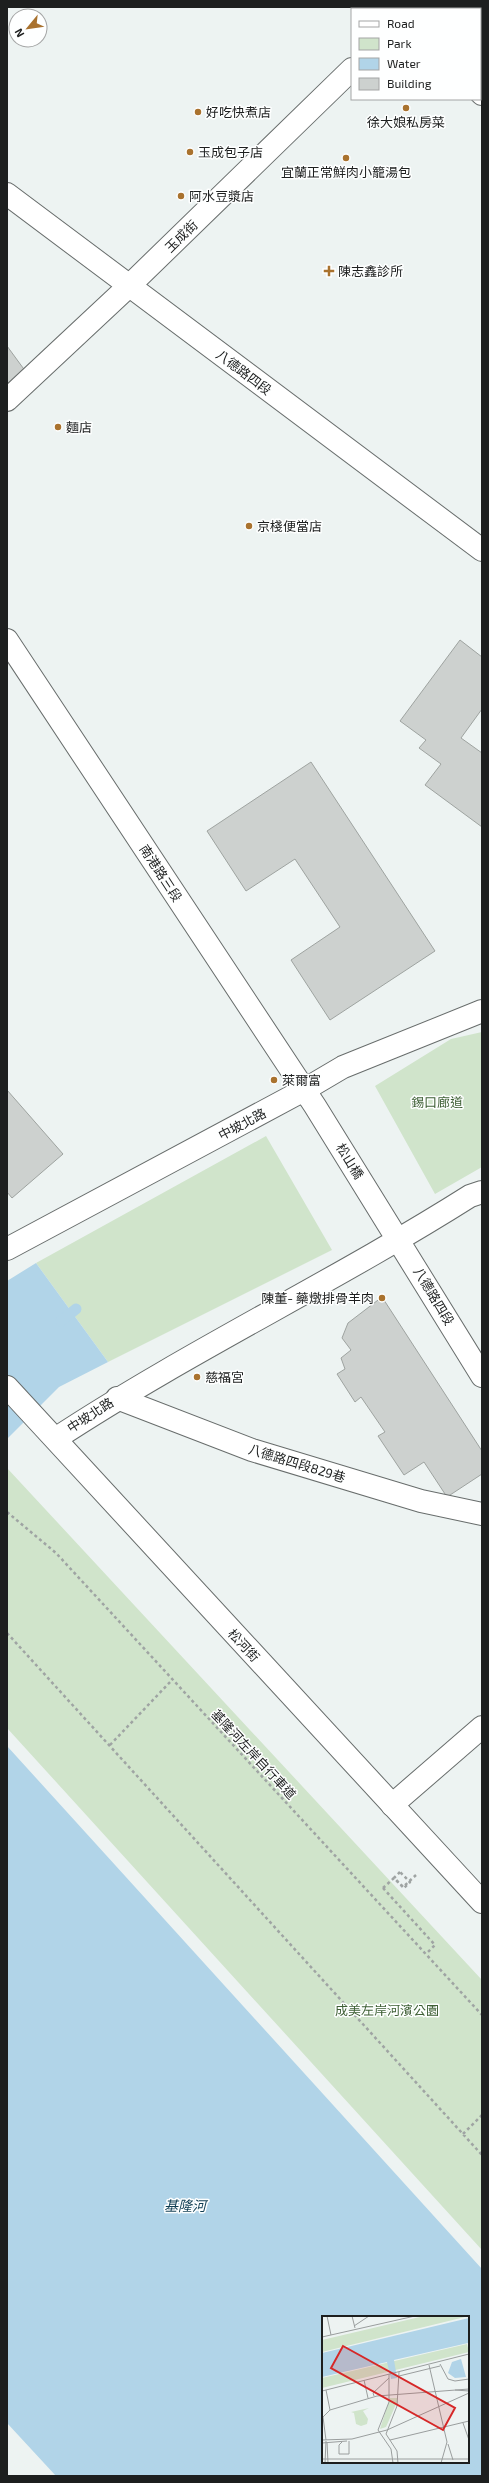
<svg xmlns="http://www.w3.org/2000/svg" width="489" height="2483" font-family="'Exo 2','Noto Sans TC',sans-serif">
  <rect width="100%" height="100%" fill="#edf3f2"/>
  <path fill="#d0e4cb" d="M482 1032V1167L435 1194 375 1086 451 1039Z
    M266 1136 332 1250 108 1362 36 1263Z
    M7 1468 482 1980V2250L7 1728Z"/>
  <path fill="#b1d4e8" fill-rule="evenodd" d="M36 1263 108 1362 59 1387 7 1439V1281Z
    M7 1746 482 2269V2476H56L7 2423ZM323 2317H468V2462H323Z"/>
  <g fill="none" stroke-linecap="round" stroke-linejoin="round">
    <path stroke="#b1d4e8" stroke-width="11" d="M61 1321 76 1309"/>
  </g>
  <path fill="#cdd1cf" stroke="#9ea3a0" d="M7 346 26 372 7 386Z
    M460 640 482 657V709L461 738 482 753V827L425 785 441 764 419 748 426 740 400 721Z
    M311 762 435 951 330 1020 291 960 340 927 295 859 246 891 207 831Z
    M7 1090 63 1154 12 1198 7 1192Z
    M382 1297 482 1451V1474L447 1497 424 1462 404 1475 378 1436 385 1432 361 1397 355 1402 337 1374 345 1369 341 1358 351 1350 342 1338 348 1323Z"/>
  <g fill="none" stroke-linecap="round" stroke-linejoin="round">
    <defs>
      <path id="lane" d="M401 7 402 9
        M480 92 482 94
        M117 1398 252 1450 421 1501 482 1514
        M392 1805 482 1727"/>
      <path id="street" d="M416 9 418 7
        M7 400 130 285 352 69
        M7 640 315 1106 482 1376
        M7 1249 304 1090 343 1067 482 1011
        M7 1387 482 1902
        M55 1439C189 1351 334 1282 470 1196L482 1192"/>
      <path id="secondary" d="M7 194 482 550"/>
    </defs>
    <use href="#lane" stroke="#686d6c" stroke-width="24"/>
    <use href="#street" stroke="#686d6c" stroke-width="24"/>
    <use href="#secondary" stroke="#686d6c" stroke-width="24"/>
    <path stroke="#9fa4a3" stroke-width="2.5" stroke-dasharray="3 3" stroke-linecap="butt" d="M7 1512 56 1553 482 2015
      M7 1633 482 2155
      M110 1745 172 1680
      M400 1872 394 1878 403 1887 416 1875
      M383 1888 435 1945 426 1954
      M463 2134 482 2115"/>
    <use href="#lane" stroke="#fff" stroke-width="22"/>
    <use href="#street" stroke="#fff" stroke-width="22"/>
    <use href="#secondary" stroke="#fff" stroke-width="22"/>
    <path stroke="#9fa4a3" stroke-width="2.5" stroke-dasharray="3 3" stroke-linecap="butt" d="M383 1888 394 1878 404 1888 410 1882 400 1872"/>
  </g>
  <g fill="#a9722e" stroke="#feffff" stroke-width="1.5">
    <circle cx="406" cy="108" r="4"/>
    <circle cx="198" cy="112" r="4"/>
    <circle cx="190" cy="152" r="4"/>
    <circle cx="346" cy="158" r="4"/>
    <circle cx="181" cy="196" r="4"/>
    <path d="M327 265h4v4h4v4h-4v4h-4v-4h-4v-4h4z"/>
    <circle cx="58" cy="427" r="4"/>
    <circle cx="249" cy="526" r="4"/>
    <circle cx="274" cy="1080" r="4"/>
    <circle cx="382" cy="1298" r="4"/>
    <circle cx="197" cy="1377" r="4"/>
  </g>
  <g text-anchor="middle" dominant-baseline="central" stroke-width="3" stroke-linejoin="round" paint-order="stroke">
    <g font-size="13" fill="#1d1f1f" stroke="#feffff" text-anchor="start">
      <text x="206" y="112">好吃快煮店</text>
      <text x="406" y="122" text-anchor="middle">徐大娘私房菜</text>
      <text x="198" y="152">玉成包子店</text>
      <text x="346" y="172" text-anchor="middle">宜蘭正常鮮肉小籠湯包</text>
      <text x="189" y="196">阿水豆漿店</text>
      <text x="338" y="271">陳志鑫診所</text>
      <text x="66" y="427">麵店</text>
      <text x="257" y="526">京棧便當店</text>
      <text x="282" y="1080">萊爾富</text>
      <text x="374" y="1298" text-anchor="end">陳董- 藥燉排骨羊肉</text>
      <text x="205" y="1377">慈福宮</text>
    </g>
    <g font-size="13" fill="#1d1f1f" stroke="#feffff">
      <text transform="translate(181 236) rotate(-44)">玉成街</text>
      <text transform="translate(244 372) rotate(37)">八德路四段</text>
      <text transform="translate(161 873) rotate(57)">南港路三段</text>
      <text transform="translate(242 1124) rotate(-28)">中坡北路</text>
      <text transform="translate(350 1161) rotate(58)">松山橋</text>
      <text transform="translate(434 1296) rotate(59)">八德路四段</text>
      <text transform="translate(90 1415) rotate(-33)">中坡北路</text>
      <text transform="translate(297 1463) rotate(17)">八德路四段829巷</text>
      <text transform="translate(244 1645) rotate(47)">松河街</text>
      <text transform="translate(254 1754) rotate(47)">基隆河左岸自行車道</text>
    </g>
    <g font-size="13" fill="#3f6036" stroke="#feffff">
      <text x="437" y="1102">錫口廊道</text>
      <text x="387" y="2010">成美左岸河濱公園</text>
    </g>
    <g font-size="14" font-style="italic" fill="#0f3e53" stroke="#feffff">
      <text x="185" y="2205">基隆河</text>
    </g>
  </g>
  <g transform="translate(322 2316)">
    <rect width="147" height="147" fill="#edf3f2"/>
    <path d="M102 0H147L0 36V24ZM145 28 147 36 0 72V62ZM68 82H75V86L64 111 58 113ZM47 92 41 95 46 103 45 108 39 110 34 108 32 97 29 96Z" fill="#d0e4cb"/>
    <path d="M147 2V29L146 27 72 44 75 62 69 63 65 46 0 61V37ZM139 43 144 61 133 62 126 57 130 46Z" fill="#b1d4e8"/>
    <path fill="none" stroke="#9a9e9e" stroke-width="1" d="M5 0 9 19M30 0 33 12M32 10 47 0M0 21 93 0M118 48 126 63 133 65 147 63M107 49 125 126 119 147M67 58V86L56 114 69 133 71 147M77 60 118 50M42 64 46 82M4 74 8 94M133 74 147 75M0 75 147 38M52 80 51 77 67 62M141 107 147 124M0 124 30 123 65 114 147 77M4 124 1 101 8 94 55 80 147 73M68 124 147 105M5 126 6 147M20 126 17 129V138H27V125M0 127 25 125M126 128 131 144M0 143H147M3 147 4 125M76 147 75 135 64 118 75 90 77 56"/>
    <path fill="#d62828" fill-opacity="0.15" stroke="#d62828" stroke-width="2" d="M21 30 133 92 121 114 9 52Z"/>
    <rect width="147" height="147" fill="none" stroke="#1d1f1f" stroke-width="2"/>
  </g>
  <rect width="489" height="2483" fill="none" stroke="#1d1f1f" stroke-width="16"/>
  <rect x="351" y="8" width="130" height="92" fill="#feffff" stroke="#a4a5a5"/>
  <rect x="359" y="21" width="20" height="6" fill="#ffffff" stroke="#a4a5a5"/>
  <text x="387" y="28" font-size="12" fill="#1d1f1f">Road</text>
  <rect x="359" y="38" width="20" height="12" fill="#d0e4cb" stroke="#a4a5a5"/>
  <text x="387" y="48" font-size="12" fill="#1d1f1f">Park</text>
  <rect x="359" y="58" width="20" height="12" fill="#b1d4e8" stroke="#a4a5a5"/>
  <text x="387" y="68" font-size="12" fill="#1d1f1f">Water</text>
  <rect x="359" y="78" width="20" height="12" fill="#cdd1cf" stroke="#a4a5a5"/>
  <text x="387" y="88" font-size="12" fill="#1d1f1f">Building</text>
  <g transform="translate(28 28) rotate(241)"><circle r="19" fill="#feffff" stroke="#a4a5a5"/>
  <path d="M0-3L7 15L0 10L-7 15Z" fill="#a9722e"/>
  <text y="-6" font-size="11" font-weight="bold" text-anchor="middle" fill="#1d1f1f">N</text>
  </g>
</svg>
